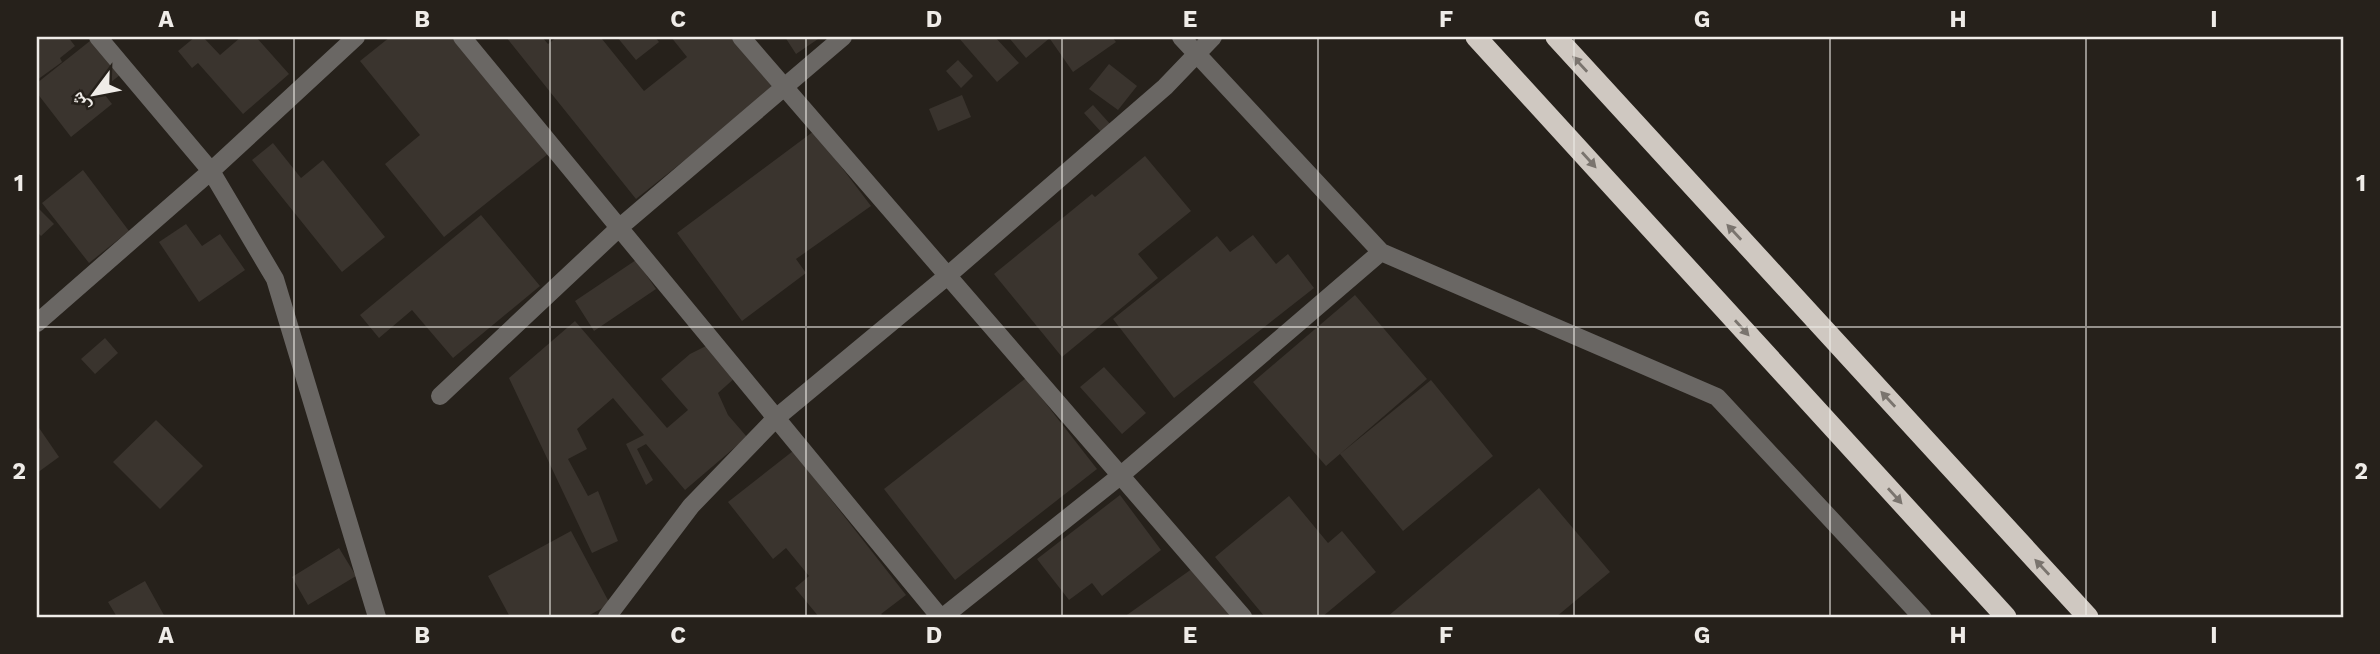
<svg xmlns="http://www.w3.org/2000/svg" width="2380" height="654" font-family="'Work Sans','Noto Naskh Arabic',sans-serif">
  <rect width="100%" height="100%" fill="#26211b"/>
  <path fill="#3a342e" d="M37 37H68L75 46 60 58 62 62 37 80Z
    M95 37 125 71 101 90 112 104 71 137 37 93V83Z
    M195 37H203L220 55 241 37H256L289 74 243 114 198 63 192 68 178 51Z
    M390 37H452L548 154 444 237 385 164 420 135 360 61Z
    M506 37H542L548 44 557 37H606L602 39 644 91 687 57 671 37H732L774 89 636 199Z
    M617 37H655L659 42 636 60Z
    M785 37H821L796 54Z
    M958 37H995L1019 63 997 82Z
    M1012 37H1051L1026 58 1010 39Z
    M1053 37H1112L1116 42 1073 72 1050 39Z
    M958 60 973 76 961 88 946 71Z
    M1109 64 1137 86 1118 110 1089 89Z
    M962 95 971 117 938 131 929 109Z
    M1093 105 1111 125 1102 133 1084 113Z
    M814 131 871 206 796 259 806 273 742 321 677 233Z
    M273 143 301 178 323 160 385 237 342 272 252 160Z
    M1145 156 1191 211 1138 254 1158 278 1062 357 994 274 1092 194 1095 197Z
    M83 170 129 231 89 263 42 203Z
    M37 207 54 224 41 236 37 232Z
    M481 215 540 286 453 358 412 310 379 338 360 315Z
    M186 224 202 246 220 234 245 270 199 302 159 242Z
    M1253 235 1276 264 1288 254 1314 288 1174 398 1113 319 1217 236 1230 252Z
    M636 260 656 289 594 331 575 301Z
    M1355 295 1427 379 1326 466 1253 382Z
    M575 321 667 428 688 410 661 379 690 354 708 345 736 377 718 393 728 415 747 437 685 490 646 444 637 449 653 480 646 485 626 444 644 435 613 398 577 429 587 449 568 459 588 496 598 491 618 541 592 553 509 378Z
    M105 338 118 353 95 374 81 359Z
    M1104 367 1146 413 1122 434 1080 387Z
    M1026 378 1097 469 955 580 884 489Z
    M1431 380 1493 456 1403 531 1340 454Z
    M156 420 203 466 160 509 113 462Z
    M37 425 59 457 37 473Z
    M793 451 906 595 881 614 884 617H819L795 588 809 576 786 548 773 559 728 502Z
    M1539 488 1610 572 1556 617H1387Z
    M1120 495 1161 550 1102 596 1092 583 1069 600 1037 559Z
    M1289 496 1328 543 1342 531 1376 572 1322 617H1265L1215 557Z
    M571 531 610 604 586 617H510L488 576Z
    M339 548 356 576 308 605 292 577Z
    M1196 566 1232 617H1124Z
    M145 581 165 617H117L108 602Z"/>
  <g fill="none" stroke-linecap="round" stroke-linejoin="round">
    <path stroke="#6a6764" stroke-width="18" d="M98 37 211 171 275 279 377 617
      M462 37 940 617
      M741 37 1243 617
      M1181 37 1381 252 1717 397 1922 617
      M37 323 211 171 356 37
      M440 396 620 227 843 37
      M607 617 691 506 776 418 946 277 1165 87 1213 37
      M943 617 1120 476 1381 252"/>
    <path stroke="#cfc8c1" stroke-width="21" d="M1476 37 2006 617
      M1556 37 2088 617"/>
  </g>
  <defs><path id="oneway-solid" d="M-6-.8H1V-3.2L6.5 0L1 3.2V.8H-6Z" transform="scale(1.75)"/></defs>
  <g fill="#7a746e">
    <use href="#oneway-solid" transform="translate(1580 64) rotate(-133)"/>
    <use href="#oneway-solid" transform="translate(1589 160) rotate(48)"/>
    <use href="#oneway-solid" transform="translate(1734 232) rotate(-133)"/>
    <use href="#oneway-solid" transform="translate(1742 328) rotate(48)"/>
    <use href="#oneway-solid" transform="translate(1888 399) rotate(-133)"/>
    <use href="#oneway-solid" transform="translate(1895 496) rotate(48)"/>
    <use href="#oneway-solid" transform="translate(2042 567) rotate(-133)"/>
  </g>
  <path fill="none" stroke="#efece8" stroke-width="2" stroke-opacity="0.55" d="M294 37V617M550 37V617M806 37V617M1062 37V617M1318 37V617M1574 37V617M1830 37V617M2086 37V617M37 327H2343"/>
  <rect width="2380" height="654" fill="none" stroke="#26211b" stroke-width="77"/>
  <g transform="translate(94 94) rotate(238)" stroke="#26211b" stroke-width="5" paint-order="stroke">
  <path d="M0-5L12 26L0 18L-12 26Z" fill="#efece8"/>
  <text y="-10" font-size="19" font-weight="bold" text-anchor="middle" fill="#efece8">ش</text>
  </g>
  <rect x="38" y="38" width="2304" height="578" fill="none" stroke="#efece8" stroke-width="2.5"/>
  <g font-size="23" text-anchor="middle" font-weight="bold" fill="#efece8">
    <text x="166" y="27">A</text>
    <text x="422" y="27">B</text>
    <text x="678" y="27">C</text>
    <text x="934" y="27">D</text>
    <text x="1190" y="27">E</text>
    <text x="1446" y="27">F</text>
    <text x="1702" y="27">G</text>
    <text x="1958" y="27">H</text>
    <text x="2214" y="27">I</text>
    <text x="19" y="191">1</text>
    <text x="2361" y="191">1</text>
    <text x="19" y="479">2</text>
    <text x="2361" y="479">2</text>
    <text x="166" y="643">A</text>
    <text x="422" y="643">B</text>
    <text x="678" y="643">C</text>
    <text x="934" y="643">D</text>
    <text x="1190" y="643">E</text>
    <text x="1446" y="643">F</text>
    <text x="1702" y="643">G</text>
    <text x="1958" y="643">H</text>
    <text x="2214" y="643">I</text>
  </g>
</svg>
